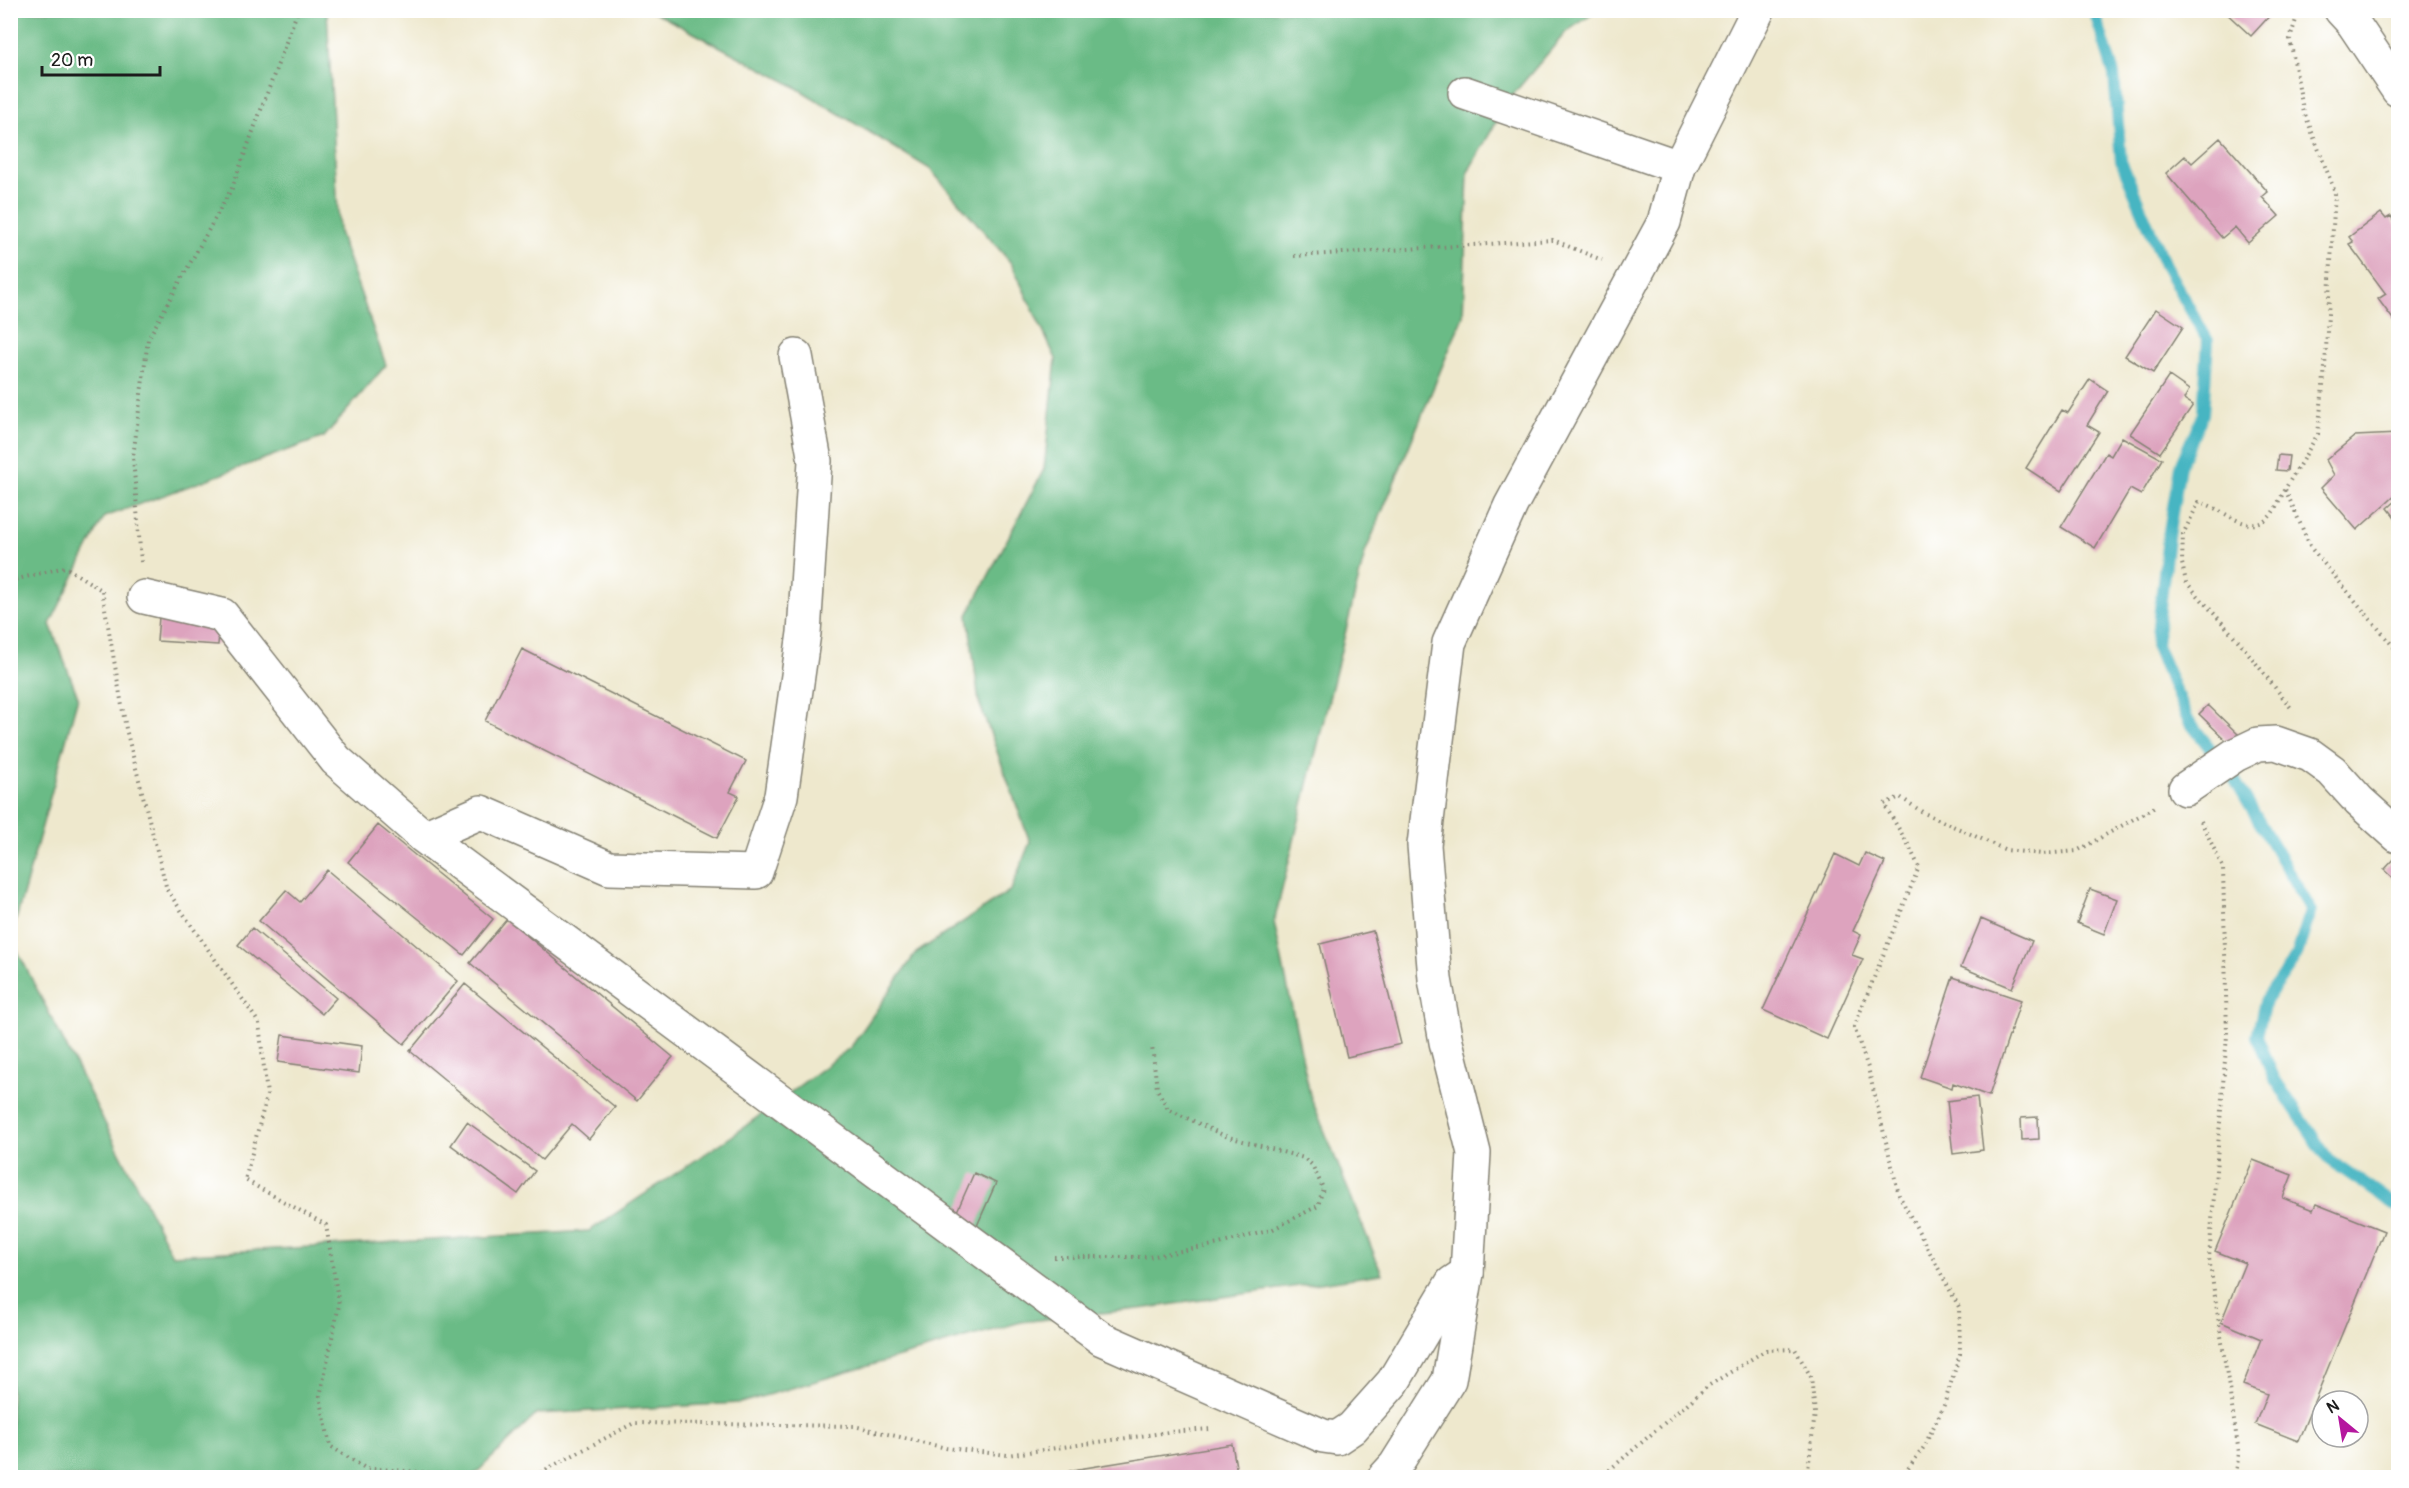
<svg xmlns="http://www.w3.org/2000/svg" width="2409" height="1488" font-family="Pangolin,sans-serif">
  <rect width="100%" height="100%" fill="#fff"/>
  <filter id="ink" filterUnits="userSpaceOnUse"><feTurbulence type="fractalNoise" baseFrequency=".0167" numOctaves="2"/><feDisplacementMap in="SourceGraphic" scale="12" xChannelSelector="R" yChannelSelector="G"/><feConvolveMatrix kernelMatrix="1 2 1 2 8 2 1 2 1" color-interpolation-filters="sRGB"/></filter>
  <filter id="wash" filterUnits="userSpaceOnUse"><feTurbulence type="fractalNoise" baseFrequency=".008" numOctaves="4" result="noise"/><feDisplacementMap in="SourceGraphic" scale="24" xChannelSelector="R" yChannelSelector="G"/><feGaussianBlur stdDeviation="1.35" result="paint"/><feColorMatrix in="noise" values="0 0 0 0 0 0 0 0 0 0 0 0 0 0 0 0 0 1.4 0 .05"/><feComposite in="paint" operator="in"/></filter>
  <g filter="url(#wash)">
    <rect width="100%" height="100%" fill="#eee8cd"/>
    <path fill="#6bbb86" stroke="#446c51" stroke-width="1.5" d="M10 11H327L339 232 386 365 324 437 104 517 50 624 78 697 11 938 172 1255 589 1231 732 1136 851 1047 916 953 1011 890 1030 842 979 702 968 615 1044 469 1056 359 1011 263 930 169 787 82 652 11H1597L1566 32 1510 98 1468 172 1463 316 1365 553 1274 922 1310 1095 1382 1274 1147 1308 1021 1322 740 1403 537 1414 472 1477H11Z"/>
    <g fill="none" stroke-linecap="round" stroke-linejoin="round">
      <path stroke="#47b5c2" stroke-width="12" d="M2094 10 2114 74 2121 161 2165 265 2208 341 2203 414 2180 466 2168 537 2156 645 2188 720 2234 779 2311 910 2297 955 2265 1001 2257 1036 2274 1078 2328 1159 2398 1207"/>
    </g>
    <g id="blocks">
      <path fill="#dda3be" d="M2223 10H2275L2251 36Z
        M2220 138 2268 192 2262 197 2279 216 2248 243 2235 227 2222 238 2166 173 2185 156 2192 163Z
        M2381 213 2386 219 2391 216 2398 228V326L2378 299 2386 294 2349 244 2353 242 2349 237Z
        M2156 309 2183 327 2153 373 2125 356Z
        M2169 376 2189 390 2184 399 2193 405 2160 453 2130 434Z
        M2090 379 2108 391 2087 425 2099 432 2061 491 2026 468 2062 410 2068 413Z
        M2398 434V493L2357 530 2321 488 2334 475 2326 460 2355 436Z
        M2122 437 2162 459 2141 495 2130 489 2095 548 2061 527 2106 453 2111 456Z
        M2278 455 2289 456 2287 471 2276 470Z
        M2398 499V521L2388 508Z
        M159 617 220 621 218 645 157 641Z
        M522 649 746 761 730 792 739 796 717 838 485 721Z
        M2208 705 2239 735 2231 745 2199 714Z
        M378 825 493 919 464 955 348 862Z
        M1865 853 1885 862 1853 931 1861 935 1852 955 1863 959 1827 1039 1763 1010 1835 854 1859 866Z
        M2397 856 2398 858V883L2384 870Z
        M327 870 458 981 404 1044 259 921 286 890 300 902Z
        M2090 889 2117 899 2104 934 2077 923Z
        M507 919 673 1057 637 1101 470 963Z
        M1981 919 2032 941 2012 988 1961 967Z
        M252 928 336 998 322 1014 238 945Z
        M1373 931 1401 1044 1347 1057 1320 944Z
        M1953 977 2021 1000 1989 1096 1953 1083 1952 1088 1920 1077Z
        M465 984 615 1107 589 1139 572 1124 542 1160 410 1051Z
        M282 1035 362 1046 359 1073 278 1062Z
        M1977 1097 1983 1150 1953 1154 1947 1101Z
        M2038 1117 2039 1139 2022 1140 2021 1118Z
        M467 1122 535 1171 518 1194 451 1145Z
        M2253 1160 2292 1175 2283 1198 2313 1210 2316 1204 2384 1231 2298 1441 2255 1424 2267 1394 2243 1385 2261 1339 2221 1322 2245 1263 2215 1251Z
        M974 1173 996 1183 976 1228 954 1218Z
        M1232 1444 1238 1478H1036V1476Z"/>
    </g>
  </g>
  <g filter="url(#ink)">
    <use href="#blocks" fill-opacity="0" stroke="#858274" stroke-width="1.5"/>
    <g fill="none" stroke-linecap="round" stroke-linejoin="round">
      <defs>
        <path id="minor" d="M2341 10 2353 23 2398 90
          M1465 93 1679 167
          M144 597 222 615 336 760 424 837 1102 1339 1323 1436 1337 1438 1352 1428 1393 1382 1452 1283 1467 1273
          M2185 789 2235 755 2258 744 2276 743 2310 755 2332 771 2359 801 2398 836
          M424 837 481 812 609 868 756 872 781 796 804 633 815 461 796 356"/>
        <path id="tertiary" d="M1384 1478 1395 1466 1449 1380 1467 1273 1474 1153 1446 1042 1435 979 1424 845 1449 643 1511 505 1664 222 1679 167 1758 10"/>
      </defs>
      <use href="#minor" stroke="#858274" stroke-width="36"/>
      <use href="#tertiary" stroke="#858274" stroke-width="36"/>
      <path stroke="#858274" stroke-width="4" stroke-dasharray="1.5 4.5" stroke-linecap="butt" d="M2299 10 2290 39 2303 109 2335 192 2325 367 2318 434 2285 489 2311 548 2398 652
        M1294 256 1553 240 1602 260
        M2285 490C2280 498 2276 508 2271 515 2250 540 2223 507 2199 502L2183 534 2182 563 2186 582 2241 644 2291 708
        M141 562 133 457 148 339 232 188 298 10
        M10 581 65 567 103 591
        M102 591 126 729 167 890 259 1023 267 1095 245 1180 326 1225 339 1305 320 1396 330 1446 365 1468 505 1478
        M2201 821 2223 868 2227 1035 2209 1258 2239 1453 2235 1478
        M1054 1257H1149L1219 1244 1271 1230 1318 1206 1323 1188 1312 1165 1304 1158 1225 1136 1168 1109 1157 1089 1152 1046
        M530 1478 634 1423 854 1426 946 1448 1007 1455 1169 1432 1211 1429
        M1600 1478 1708 1386 1766 1350 1795 1349 1811 1377 1815 1413 1807 1478
        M1901 1478 1924 1447 1944 1405 1960 1354 1959 1307 1899 1195 1868 1068 1854 1027 1919 867 1909 846 1884 804 1900 797 1924 813 2006 850 2042 854 2077 851 2155 807"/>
      <use href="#minor" stroke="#fff" stroke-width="33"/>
      <use href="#tertiary" stroke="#fff" stroke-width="33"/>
    </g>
  </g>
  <rect width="2409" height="1488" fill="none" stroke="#fff" stroke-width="36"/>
  <g transform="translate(2340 1419) rotate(330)"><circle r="28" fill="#ffffff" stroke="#a4a4a4" stroke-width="1.5"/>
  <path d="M0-4.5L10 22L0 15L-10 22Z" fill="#b5179e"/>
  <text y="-9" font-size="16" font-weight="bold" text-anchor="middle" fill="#1c1c1c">N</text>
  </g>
  <path d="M42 66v9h118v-9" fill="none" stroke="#1c1c1c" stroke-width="3"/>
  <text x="51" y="66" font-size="18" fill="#1c1c1c" stroke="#ffffff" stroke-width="4.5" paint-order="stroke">20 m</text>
</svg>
